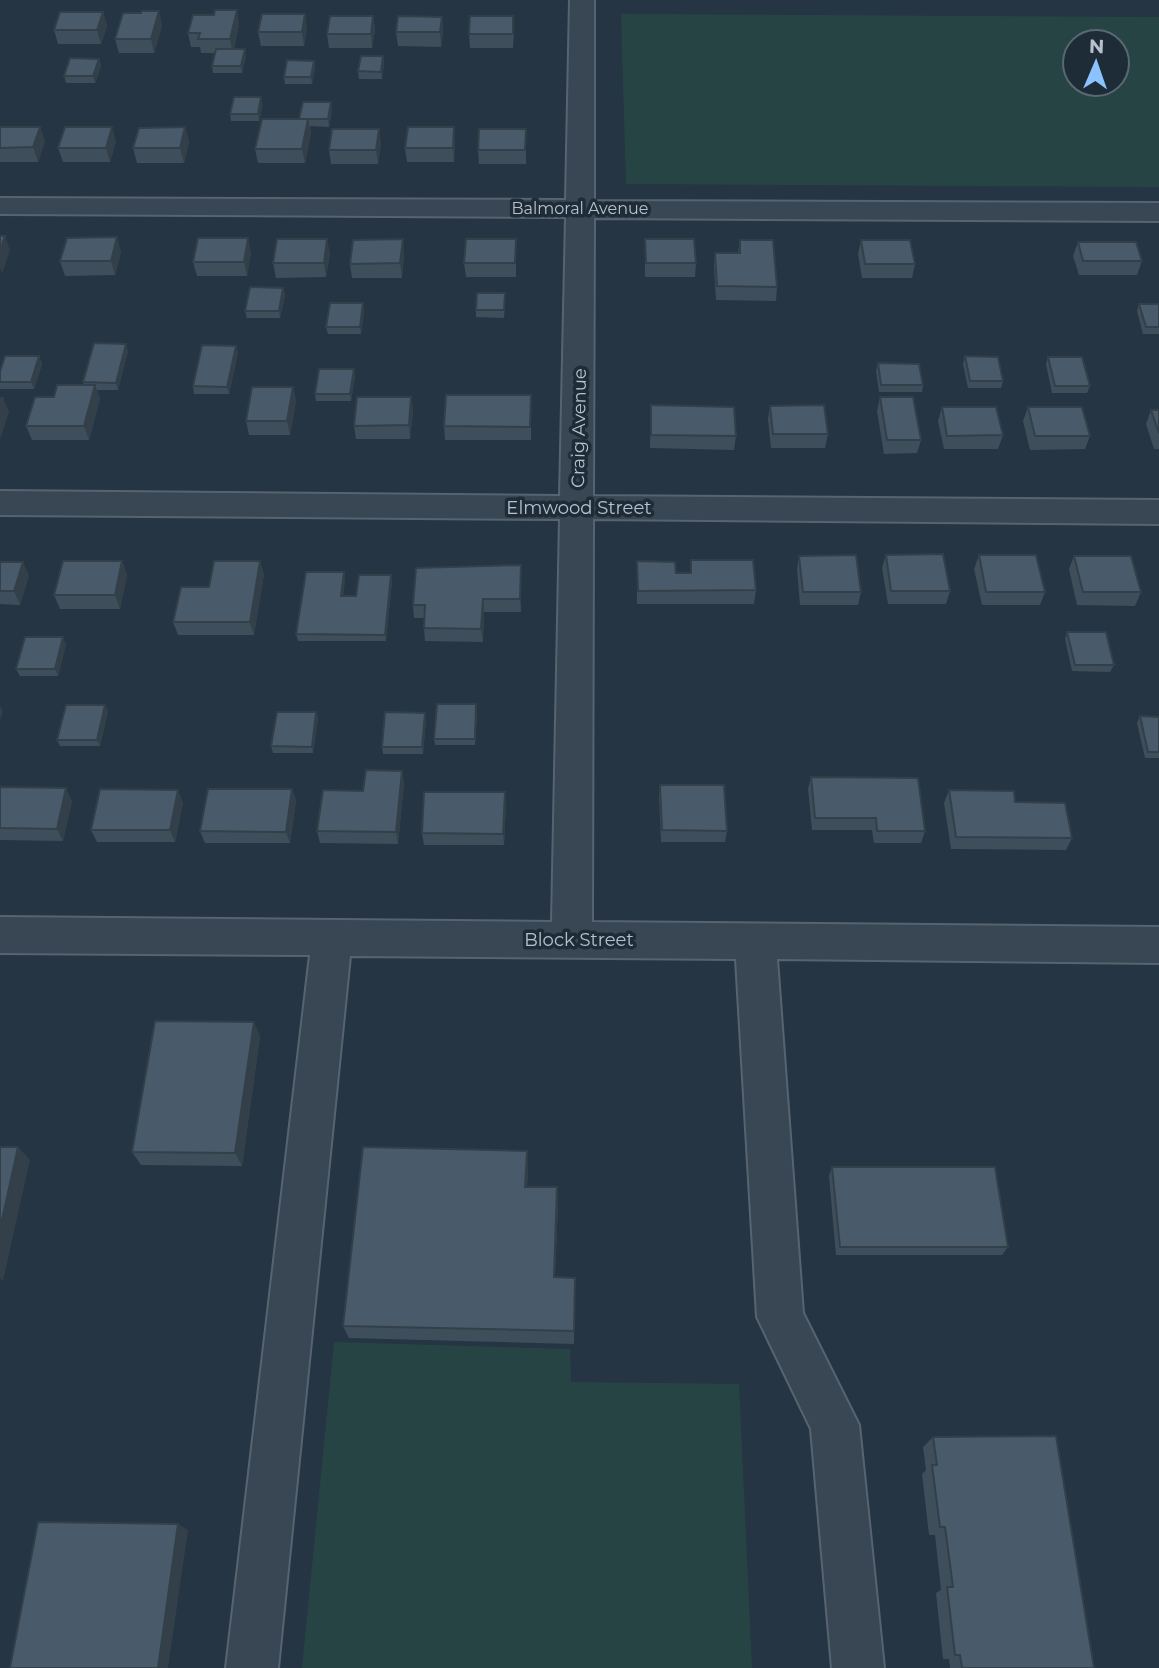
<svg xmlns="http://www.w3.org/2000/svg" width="1159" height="1668" font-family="Montserrat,sans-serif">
  <rect width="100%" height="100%" fill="#253543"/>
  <path fill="#274444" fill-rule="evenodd" d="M621 14 1159 17V187L626 184ZM1117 42V84H1075V42Z
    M334 1342 570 1349 571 1382 739 1384 752 1668H302Z"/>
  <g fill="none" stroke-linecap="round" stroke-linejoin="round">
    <defs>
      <path id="minor" d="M570 0H594V201L1159 203V221L594 218 593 496 1159 500V524L593 519 592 922 1159 927V963L777 959 803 1313 859 1425 884 1668H832L811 1429 757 1317 736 959 350 956 278 1668H226L310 955 0 953V917L552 922 560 519 0 515V491L560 496 566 217 0 214V198L566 200Z"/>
    </defs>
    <use href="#minor" stroke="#576470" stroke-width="4"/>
    <use href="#minor" fill="#394653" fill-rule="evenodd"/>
  </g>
  <path fill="#3f4e5b" d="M103 12 107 26 101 44H58L54 30Z
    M141 13 162 25 154 53H119L115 39Z
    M373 16 375 30 372 48H329L327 34Z
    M442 17 443 31 441 47 398 46 396 32Z
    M239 24 234 49 246 56 242 73H213L212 66 215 53H201L200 47H191L188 33Z
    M307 28 304 46H261L258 32Z
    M514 30 513 48H470L469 34Z
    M383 56 384 63 382 79H359L358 71Z
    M99 59 101 66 95 83H66L64 76Z
    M314 61 315 68 312 84H285L284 77Z
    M263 104 259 121H231L230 114Z
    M332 110 329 127 310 126 311 133 305 163H258L255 149 299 119Z
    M0 127 45 141 38 162H0Z
    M185 127 189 142 184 163H137L133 148Z
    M116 141 110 162H63L58 148Z
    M455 141 454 162H407L405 148Z
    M381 143 378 164H331L329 150Z
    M526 143V164H479L478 150Z
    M645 239 696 263 695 277H645Z
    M740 240 777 287 776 301 716 300 714 267 715 253H738Z
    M861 240 915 264 912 278H862L858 254Z
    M1078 242 1142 261 1137 275H1079L1073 256Z
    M121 252 115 275 65 276 60 261Z
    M251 252 247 276H197L193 262Z
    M330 253 326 277 276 278 273 263Z
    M516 253V277H466L464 263Z
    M404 254 402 278H352L350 264Z
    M283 288 285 295 280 318H247L245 311Z
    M505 301 504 318 476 317V310Z
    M363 303 364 310 361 334H328L326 327Z
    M1139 304H1159V334H1143L1137 311Z
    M236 346 238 353 229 394H194L193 386Z
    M128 351 118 390H97L100 399 89 440H32L26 426 54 397 84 385 83 382Z
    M39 356 42 364 34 389H0V372Z
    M965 356 1003 381 1001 388H968L963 364Z
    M1048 357 1090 386 1087 393H1052L1046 364Z
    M878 363 923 385 922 392H879L876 371Z
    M355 376 351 401H316L315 394Z
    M293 387 296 401 290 435H249L246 421Z
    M411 397 413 411 410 439H356L354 426Z
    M880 397 921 440 917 453 884 454 877 411Z
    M651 405 736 436 734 450 650 448Z
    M770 406 828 434 825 448H771L768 419Z
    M942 407 1003 435 998 449H944L938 421Z
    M1028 407 1090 436 1085 449 1030 450 1023 421Z
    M531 409V440H445L444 426Z
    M1151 410H1159V449H1154L1146 424Z
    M886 555 950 591 946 604H888L882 568Z
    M979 555 1045 592 1040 605H982L974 569Z
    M799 556 861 592 858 605H800L797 569Z
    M1074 556 1141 592 1135 606 1077 605 1069 569Z
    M691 560 756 590 754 604H637V561L676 573H690Z
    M122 561 127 575 120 609H60L54 595Z
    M0 562 29 575 20 605 0 604Z
    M264 574 254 635H178L173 622 209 587Z
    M391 575 392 581 386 641H298L296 634 345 579 343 596H356Z
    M521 579V612H484L483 642 425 641 424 628V618H414L413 605Z
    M1067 632 1114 665 1110 672 1072 671 1065 639Z
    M66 644 58 676H20L16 669Z
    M108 711 100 746H60L57 740Z
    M477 711 475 745H435L434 739Z
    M316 712 318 718 313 753H273L271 746Z
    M1140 716 1159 717V758H1145L1137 723Z
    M426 719 423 754H383L382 747Z
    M811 777 925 831 921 843H874L872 830H812L808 789Z
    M404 783 398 844 320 843 317 831 363 791Z
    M660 785 727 831 725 842H661L659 797Z
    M0 787 72 801 63 841 0 840Z
    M292 789 296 801 290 843H205L200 831Z
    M949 790 1015 802 1072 838 1066 850 951 849 944 803Z
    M183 802 175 842H97L91 830Z
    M506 804 504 845H424L422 833Z
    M260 1036 242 1166 141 1165 132 1152Z
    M832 1167 1008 1247 1002 1255H836L829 1176Z
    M528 1168 527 1187 558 1203 555 1277 575 1278 574 1344 349 1338 343 1326Z
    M933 1437 1094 1668H950L949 1659H943L936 1593 941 1590 935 1535H929L922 1474 926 1470 923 1447Z"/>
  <path fill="#33404a" d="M237 10 239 24 233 53 230 39Z
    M159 11 162 25 154 53 151 39Z
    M103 12 107 26 101 44 97 30Z
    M305 14 307 28 304 46 302 32Z
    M373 16 375 30 372 48 371 34Z
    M442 17 443 31 441 47 440 32Z
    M245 49 246 56 242 73 241 66Z
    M383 56 384 63 382 79 381 72Z
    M99 59 101 66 95 83 93 76Z
    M314 61 315 68 312 84 311 77Z
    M261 97 263 104 259 121 258 114Z
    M331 102 332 110 329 127 328 119Z
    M308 119 311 133 305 163 302 149Z
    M40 127 45 141 38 162 33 147Z
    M112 127 116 141 110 162 106 148Z
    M185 127 189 142 184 163 180 148Z
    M454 127 455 141 454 162 453 148Z
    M379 129 381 143 378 164 376 150Z
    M5 236 10 250 2 274 0 268V250Z
    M117 237 121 252 115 275 111 261Z
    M248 238 251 252 247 276 244 262Z
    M327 239 330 253 326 277 324 263Z
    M403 239 404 254 402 278 400 263Z
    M283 288 285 295 280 318 279 311Z
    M363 303 364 310 361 334 360 327Z
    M126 344 128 351 118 390 116 383Z
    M236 346 238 353 229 394 227 387Z
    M39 356 42 364 34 389 31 382Z
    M354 369 355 376 351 401 350 394Z
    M95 385 100 399 89 440 84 426Z
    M293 387 296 401 290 435 287 421Z
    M411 397 413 411 410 439 409 425Z
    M3 398 9 412 0 440V408Z
    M122 561 127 575 120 609 115 595Z
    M260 561 264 574 254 635 250 622Z
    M23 562 29 575 20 605 14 591Z
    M521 565V612L520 599Z
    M344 572 345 579 342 603 341 596Z
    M391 575 392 581 386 641 385 635Z
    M483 599 484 612 483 642 481 629Z
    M63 637 66 644 58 676 55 669Z
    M476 704 477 711 475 745V739Z
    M105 705 108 711 100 746 97 740Z
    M0 706 3 711 0 721Z
    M316 712 318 718 313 753 312 747Z
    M425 713 426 719 423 754 422 747Z
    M402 771 404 783 398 844 396 832Z
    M66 788 72 801 63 841 57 829Z
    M292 789 296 801 290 843 286 832Z
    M178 790 183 802 175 842 170 830Z
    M505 792 506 804 504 845 503 834Z
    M254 1022 260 1036 242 1166 235 1153Z
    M18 1147 30 1160 3 1281 0 1278V1229Z
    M527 1151 528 1168 526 1202 525 1187Z
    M557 1187 558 1203 554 1291V1277Z
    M178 1524 188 1530 168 1668H158Z"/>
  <path fill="#495b6a" stroke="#33404a" stroke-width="2" d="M215 10H237L230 39H198L200 33H188L193 15H214Z
    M142 11H159L151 39H115L123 13H141Z
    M60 12H103L97 30H54Z
    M262 14H305L302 32H258Z
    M330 16H373L371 34H327Z
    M398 16 442 17 440 32H396Z
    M470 16H513V34H469Z
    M216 49H245L241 66H212Z
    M361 56H383L381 72 358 71Z
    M70 58 99 59 93 76H64Z
    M287 60 314 61 311 77H284Z
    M234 97H261L258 114H230Z
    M303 102H331L328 119H299Z
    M262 119H308L302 149H255Z
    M0 127H40L33 147 0 148Z
    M65 127H112L106 148H58Z
    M185 127 180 148H133L139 128Z
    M408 127H454L453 148H405Z
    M332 129H379L376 150H329Z
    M479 129H526L525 150H478Z
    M0 236H5L0 250Z
    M117 237 111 261H60L67 238Z
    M198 238H248L244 262H193Z
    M277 239H327L324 263H273Z
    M403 239 400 263 350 264 353 240Z
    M466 239H516L515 263H464Z
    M645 239H694L696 263H646Z
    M740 240H773L777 287 717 286 715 253H740Z
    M861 240H910L915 264H865Z
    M1078 242H1136L1142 261H1083Z
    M250 287 283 288 279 311H245Z
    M477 293H505L504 310H476Z
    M330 303H363L360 327H326Z
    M1139 304H1159V327H1146Z
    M94 343 126 344 116 383 83 382Z
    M202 345 236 346 227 387 193 386Z
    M5 356H39L31 382H0V372Z
    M965 356 998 357 1003 381H970Z
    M1048 357H1082L1090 386H1055Z
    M878 363 919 364 923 385H881Z
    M319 369H354L350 394H315Z
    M57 385H95L84 426H26L35 397H54Z
    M252 387H293L287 421H246Z
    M446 395H531L530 427 444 426Z
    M357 397H411L409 425 354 426Z
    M880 397H913L921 440H887Z
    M0 398H3L0 408Z
    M651 405 734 407 736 436 651 435Z
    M824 405 828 434H773L770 406Z
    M942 407H996L1003 435 947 436Z
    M1028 407H1082L1090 436H1035Z
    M1151 410H1159V433Z
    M943 554 950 591H891L886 555Z
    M856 555 861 592H803L799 556Z
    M979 555H1036L1045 592H986Z
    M1074 556H1131L1141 592H1083Z
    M691 560H753L756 590 638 591 637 561 675 562 676 573H691Z
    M63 561H122L115 595H54Z
    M214 561H260L250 622H173L181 587H209Z
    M0 562H23L14 591H0Z
    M521 565 520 599H483L481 629 424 628 425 605H413L416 568Z
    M306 572H344L341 596H356L359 575H391L385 635 296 634Z
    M1067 632H1106L1114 665H1075Z
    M25 637H63L55 669H16Z
    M437 704H476L475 739H434Z
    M66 705H105L97 740H57Z
    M277 712H316L312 747 271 746Z
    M385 712 425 713 422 747H382Z
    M1140 716 1159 717V752H1148Z
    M366 770 402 771 396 832 317 831 323 790 363 791Z
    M811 777 918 778 925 831H877L876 818H815Z
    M660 785H724L727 831 662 830Z
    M0 787 66 788 57 829 0 828Z
    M100 789 178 790 170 830H91Z
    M208 789H292L286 832 200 831Z
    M949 790 1014 791 1015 802 1065 803 1072 838 956 837Z
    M424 792H505L503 834 422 833Z
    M155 1021 254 1022 235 1153 132 1152Z
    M0 1147H18L0 1229Z
    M363 1147 527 1151 525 1187H557L554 1277 575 1278 574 1331 343 1326Z
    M832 1167H995L1008 1247H840Z
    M1056 1436 1094 1668H962L960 1655H955L947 1587H953L945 1527H940L932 1465H937L933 1437Z
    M38 1522 178 1524 158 1668H10Z"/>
  <g text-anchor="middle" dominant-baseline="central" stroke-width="7" stroke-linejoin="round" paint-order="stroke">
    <g font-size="16" fill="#b6c1cd" stroke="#1e2c38">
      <text x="580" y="208">Balmoral Avenue</text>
    </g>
    <g font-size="18" fill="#b6c1cd" stroke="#1e2c38">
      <text transform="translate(579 428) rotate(-89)">Craig Avenue</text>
      <text x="579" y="508">Elmwood Street</text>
      <text x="579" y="940">Block Street</text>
    </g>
  </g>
  <g transform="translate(1096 63) rotate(2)"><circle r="33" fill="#1e2c38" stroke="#5b6874" stroke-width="2"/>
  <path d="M0-5L12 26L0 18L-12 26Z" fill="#8ac3fe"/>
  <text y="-10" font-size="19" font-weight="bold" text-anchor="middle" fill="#b6c1cd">N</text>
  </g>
</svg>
